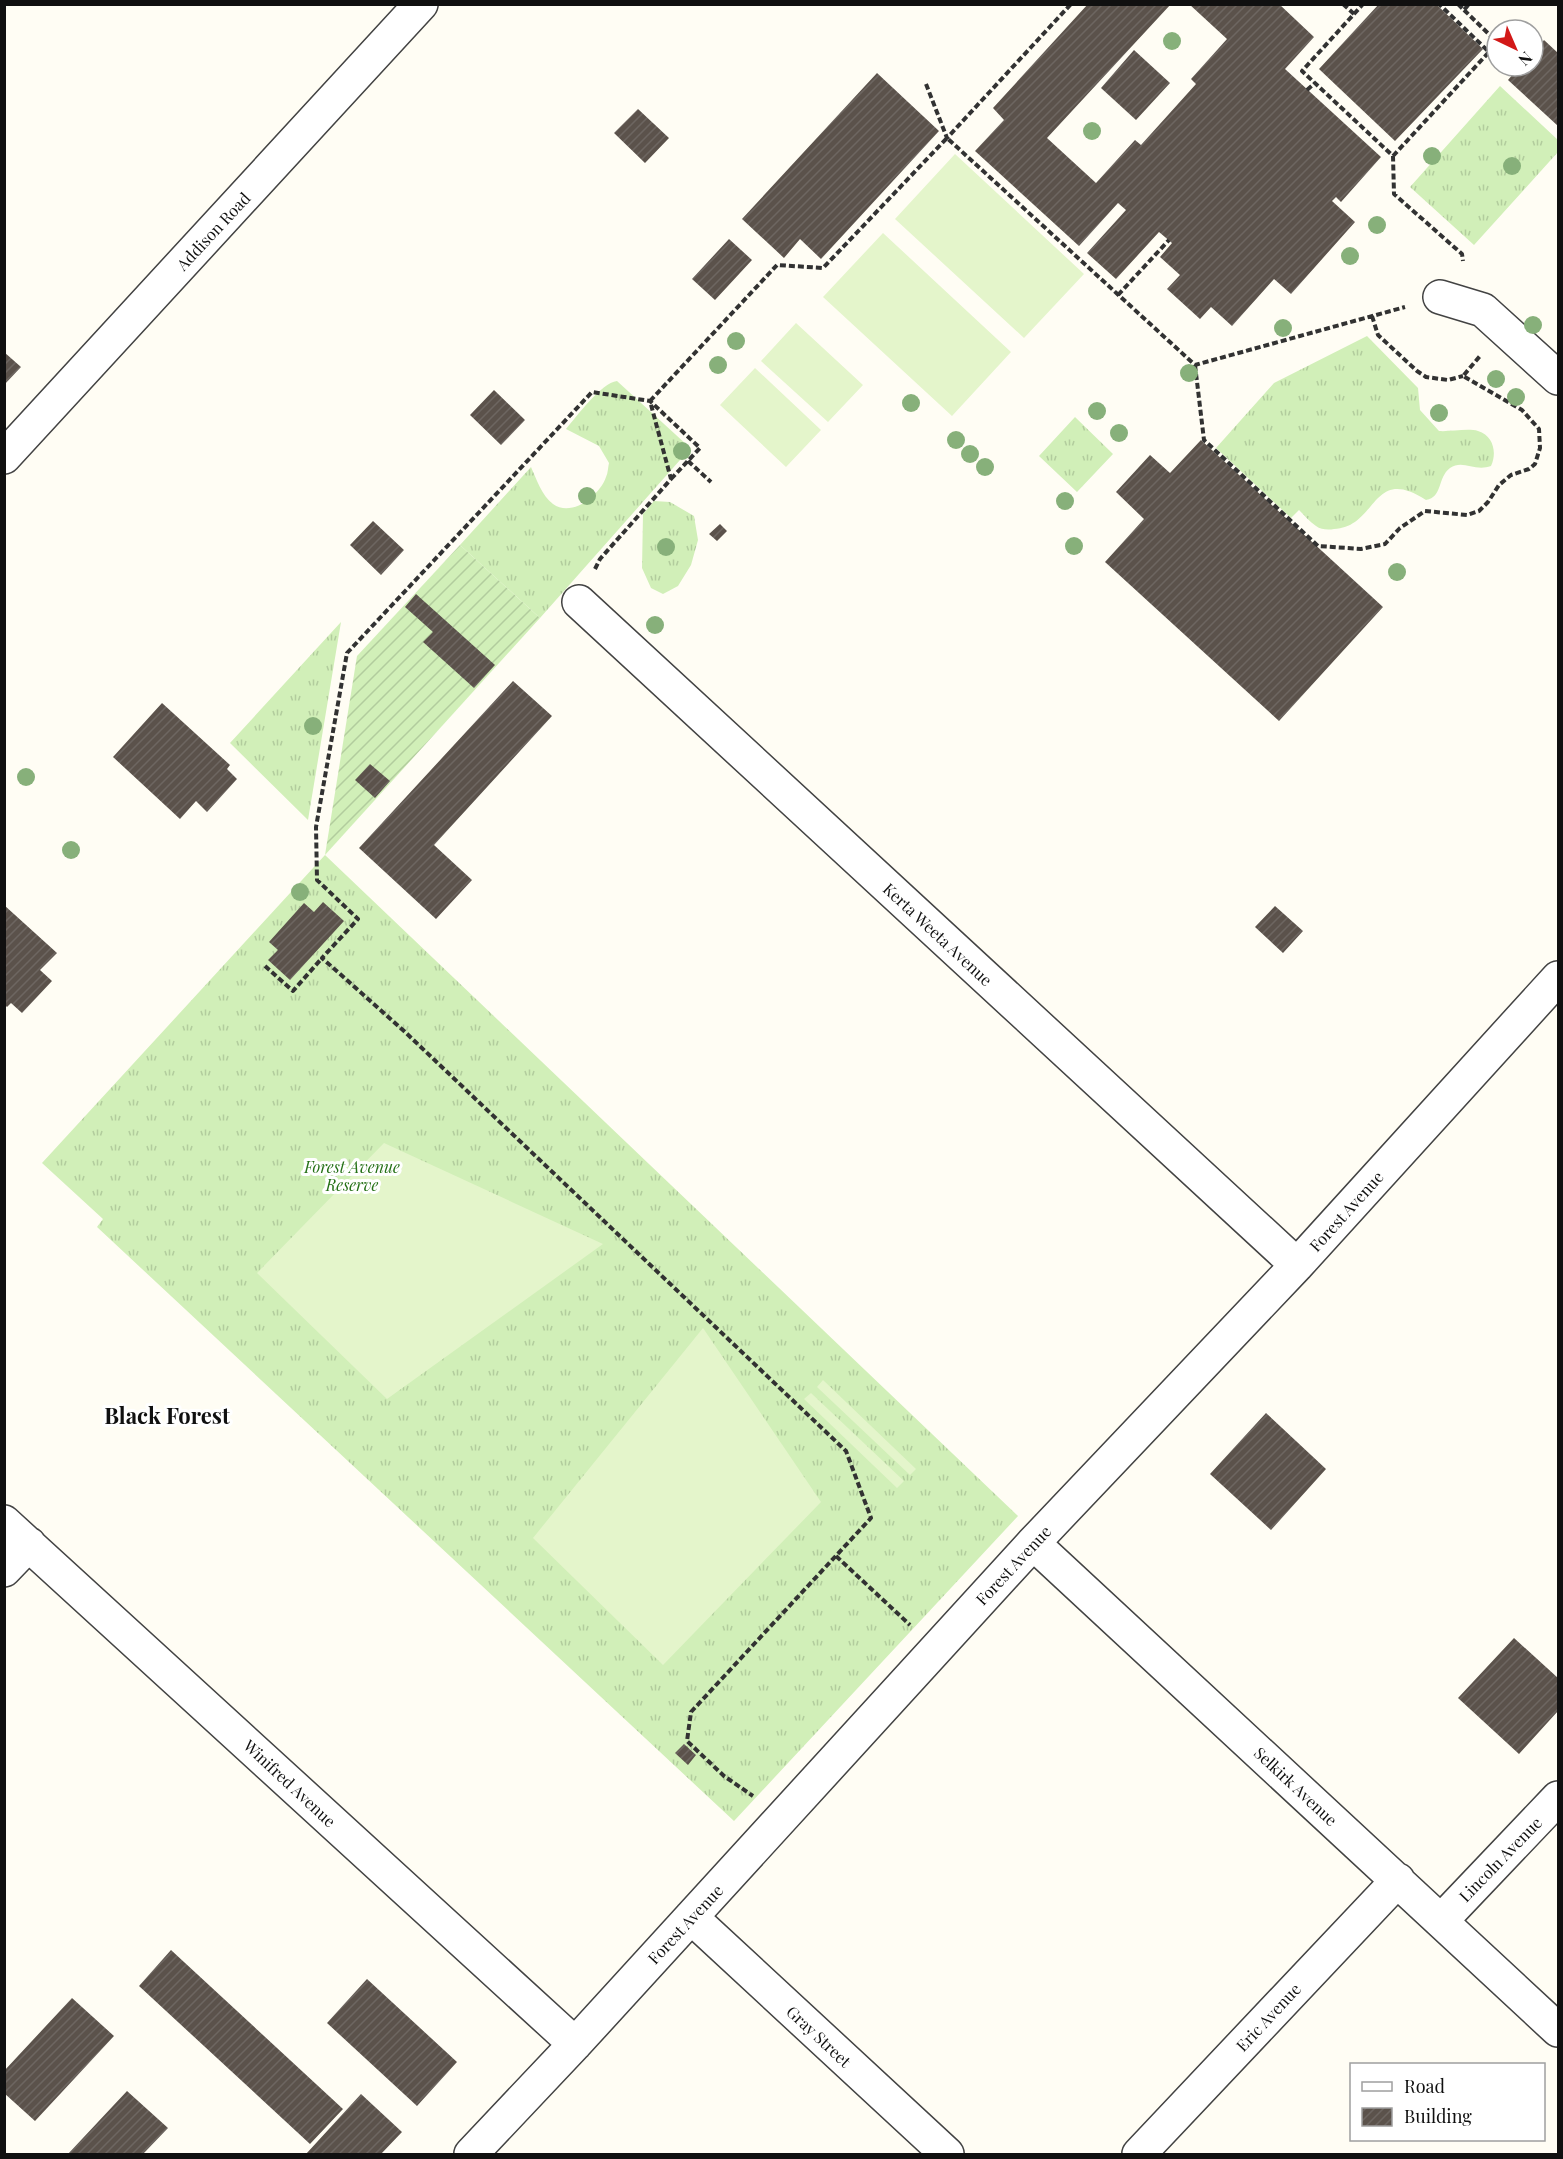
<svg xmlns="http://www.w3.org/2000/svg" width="1563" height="2159" font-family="'Playfair Display',serif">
  <defs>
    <pattern id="grass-tufts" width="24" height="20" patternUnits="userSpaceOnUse" patternTransform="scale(1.5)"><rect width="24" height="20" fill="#d1efb8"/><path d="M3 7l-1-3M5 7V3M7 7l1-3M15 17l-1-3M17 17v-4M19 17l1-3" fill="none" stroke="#b2cc9d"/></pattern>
    <pattern id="garden-furrows" width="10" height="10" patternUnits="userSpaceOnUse" patternTransform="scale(1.5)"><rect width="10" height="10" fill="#d1efb8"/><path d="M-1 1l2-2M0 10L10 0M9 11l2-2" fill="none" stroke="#b2cc9d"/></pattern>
    <pattern id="building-hatch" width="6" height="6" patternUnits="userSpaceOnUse" patternTransform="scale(1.5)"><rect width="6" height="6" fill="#5b524b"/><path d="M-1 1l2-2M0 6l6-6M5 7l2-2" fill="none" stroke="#6d6661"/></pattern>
  </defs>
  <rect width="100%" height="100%" fill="#fffdf4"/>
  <path fill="url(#grass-tufts)" d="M1500 86 1558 140V152L1474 245 1410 187Z
    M1367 336 1418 388 1420 410 1439 431C1449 432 1468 428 1478 431 1494 436 1497 453 1491 466 1474 472 1463 459 1450 468 1437 478 1443 497 1426 500 1371 464 1378 527 1334 529 1329 530 1321 530 1316 526 1310 522 1304 515 1299 510L1291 518 1216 448 1274 383Z
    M617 381 687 445 688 451 540 618 460 545 531 467C536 478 542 496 553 504 572 518 600 495 606 477 608 473 608 467 609 463L599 446 566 429C577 416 601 383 617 381Z
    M1075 417 1113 454 1077 492 1039 456Z
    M654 501 670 502 694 516 698 540 691 565 678 586 663 594 651 588 642 568 643 514Z
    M341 622 308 820 230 743Z
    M325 855 1018 1516 734 1821 97 1227 103 1219 42 1163Z"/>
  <path fill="url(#garden-furrows)" d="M460 545 540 618 325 855 357 656Z"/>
  <path fill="#e4f5cb" d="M955 154 1084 274 1024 338 895 219Z
    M883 233 1011 352 952 416 823 297Z
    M796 323 863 385 828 422 761 361Z
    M755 368 821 430 786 467 720 405Z
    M384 1143 603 1244 387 1399 257 1273Z
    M703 1328 821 1502 663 1665 533 1538Z
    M823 1380 916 1469 910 1475 817 1387Z
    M811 1393 904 1481 897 1488 804 1399Z"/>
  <path fill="url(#building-hatch)" d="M1088 4H1171L1047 138 1096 183 1135 140 1141 145 1196 84 1191 79 1227 39 1189 4H1279L1314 37 1285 69 1381 157 1341 202 1336 197 1332 201 1355 222 1291 294 1274 279 1232 326 1211 307 1200 319 1167 289 1180 275 1160 257 1172 243 1159 232 1116 279 1087 253 1126 210 1118 203 1079 246 975 151 1004 120 993 108Z
    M1379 4H1436L1483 49 1395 141 1319 69Z
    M1544 40 1558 53V126L1508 80 1520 66H1533V52Z
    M1134 50 1170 83 1136 120 1101 88Z
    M877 73 939 131 821 259 800 239 784 258 742 219Z
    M638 109 669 138 645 163 614 133Z
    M729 239 752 260 715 300 692 279Z
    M4 352 21 367 4 385Z
    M494 390 525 420 501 445 470 415Z
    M1201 440 1383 607 1279 721 1105 562 1144 519 1116 492 1150 455 1170 473Z
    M373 521 404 550 381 575 350 545Z
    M720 524 727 531 717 541 709 534Z
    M416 594 495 665 474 688 423 642 433 632 405 607Z
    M513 681 552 716 434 845 472 880 436 919 359 848Z
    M162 703 230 765 227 769 237 779 207 812 196 801 180 819 113 757Z
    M370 764 390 781 375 798 355 780Z
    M323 902 344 921 290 980 268 960 278 950 269 942 304 903 314 912Z
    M4 905 57 953 40 970 52 981 22 1013 11 1003 7 1007 4 1004Z
    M1275 906 1303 931 1283 953 1255 927Z
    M1266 1413 1326 1469 1271 1530 1210 1474Z
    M1514 1638 1558 1678V1711L1519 1754 1458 1698Z
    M684 1744 696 1755 688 1765 675 1753Z
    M171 1950 343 2109 310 2144 139 1986Z
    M367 1979 457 2062 417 2106 327 2023Z
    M72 1998 114 2036 35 2121 4 2093V2071Z
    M127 2091 168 2128 143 2154H68Z
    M361 2094 402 2132 381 2154H306Z"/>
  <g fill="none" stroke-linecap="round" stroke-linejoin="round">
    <defs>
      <path id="minor" d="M1440 297 1483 310 1558 378
        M4 457 421 4
        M579 602 1297 1265
        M4 1522 575 2044
        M1033 1543 1558 2030
        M4 1570 29 1544
        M691 1917 947 2154
        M1441 1921 1558 1798
        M471 2154 575 2044 1033 1543 1297 1265 1558 978
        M1139 2154 1398 1880"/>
    </defs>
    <use href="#minor" stroke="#434343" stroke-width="36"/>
    <path stroke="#323232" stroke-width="4" stroke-dasharray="6 3" stroke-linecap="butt" d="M1343 4 1354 14 1302 71 1393 156 1394 194 1462 254 1463 261
      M1458 4 1464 10 1469 4
      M1464 10 1497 42
      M1354 14 1363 4
      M926 84 947 138 1071 4
      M1307 90 1315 83
      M1393 156 1489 52 1439 4
      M1118 295 1169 240
      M1372 316 1378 335 1417 371 1426 377 1448 380 1463 376
      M1195 365 1204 440 1318 546 1361 549 1385 544 1400 528 1425 511 1467 515 1479 511 1488 502 1499 485 1511 475 1529 469 1535 464 1540 448 1539 429 1522 410 1463 376 1480 356
      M650 401 777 265 823 268 947 138 1195 365 1405 307
      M688 461 711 482
      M671 479 700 448 650 401 592 392 347 653 316 827 317 880 358 919 322 958 404 1031 846 1451 871 1518 691 1712 687 1741 724 1776 753 1796
      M595 569 600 559 671 479 650 401
      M265 966 293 991 322 958
      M836 1556 910 1625"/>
    <use href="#minor" stroke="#fff" stroke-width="33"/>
  </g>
  <g fill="#87b07a">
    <circle cx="1172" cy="41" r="9"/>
    <circle cx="1092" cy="131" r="9"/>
    <circle cx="1432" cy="156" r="9"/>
    <circle cx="1512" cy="166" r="9"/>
    <circle cx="1377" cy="225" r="9"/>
    <circle cx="1350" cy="256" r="9"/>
    <circle cx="1533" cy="325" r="9"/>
    <circle cx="1283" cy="328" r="9"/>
    <circle cx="736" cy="341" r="9"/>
    <circle cx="718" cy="365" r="9"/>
    <circle cx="1189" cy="373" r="9"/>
    <circle cx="1496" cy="379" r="9"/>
    <circle cx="1516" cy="397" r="9"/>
    <circle cx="911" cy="403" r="9"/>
    <circle cx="1097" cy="411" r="9"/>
    <circle cx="1439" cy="413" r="9"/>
    <circle cx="1119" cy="433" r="9"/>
    <circle cx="956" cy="440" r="9"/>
    <circle cx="682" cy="451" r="9"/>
    <circle cx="970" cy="454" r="9"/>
    <circle cx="985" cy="467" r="9"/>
    <circle cx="587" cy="496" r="9"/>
    <circle cx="1065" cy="501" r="9"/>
    <circle cx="1074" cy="546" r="9"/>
    <circle cx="666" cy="547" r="9"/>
    <circle cx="1397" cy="572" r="9"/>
    <circle cx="655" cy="625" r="9"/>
    <circle cx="313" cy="726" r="9"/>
    <circle cx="26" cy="777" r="9"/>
    <circle cx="71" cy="850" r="9"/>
    <circle cx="300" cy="892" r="9"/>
  </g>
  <g text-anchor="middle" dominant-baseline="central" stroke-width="6" stroke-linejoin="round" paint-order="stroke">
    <g font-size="16" fill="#101010" stroke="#fff">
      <text transform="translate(213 231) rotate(-47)">Addison Road</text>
      <text transform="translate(938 934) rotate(43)">Kerta Weeta Avenue</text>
      <text transform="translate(1346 1211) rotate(-48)">Forest Avenue</text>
      <text transform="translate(1013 1565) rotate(-47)">Forest Avenue</text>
      <text transform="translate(290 1783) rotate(43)">Winifred Avenue</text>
      <text transform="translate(1296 1786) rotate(43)">Selkirk Avenue</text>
      <text transform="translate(1500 1859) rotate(-46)">Lincoln Avenue</text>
      <text transform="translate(685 1924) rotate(-47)">Forest Avenue</text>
      <text transform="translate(1268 2017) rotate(-47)">Eric Avenue</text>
      <text transform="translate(819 2036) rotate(43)">Gray Street</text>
    </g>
    <g font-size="16" font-style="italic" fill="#257117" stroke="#fff">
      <text x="352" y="1166">Forest Avenue<tspan x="352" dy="18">Reserve</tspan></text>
    </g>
    <g font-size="22" font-weight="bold" fill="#101010" stroke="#fff">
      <text x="167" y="1415">Black Forest</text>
    </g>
  </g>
  <rect width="1563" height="2159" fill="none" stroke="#101010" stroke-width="12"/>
  <rect x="1350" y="2063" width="195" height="78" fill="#ffffff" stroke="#9f9f9f" stroke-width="1.5"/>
  <rect x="1362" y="2082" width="30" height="9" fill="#ffffff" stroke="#9f9f9f" stroke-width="1.5"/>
  <text x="1404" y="2093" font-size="18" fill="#101010">Road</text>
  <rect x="1362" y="2108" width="30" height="18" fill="url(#building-hatch)" stroke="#9f9f9f" stroke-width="1.5"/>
  <text x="1404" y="2123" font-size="18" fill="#101010">Building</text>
  <g transform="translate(1515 48) rotate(136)"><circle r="28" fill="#ffffff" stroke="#9f9f9f" stroke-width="1.5"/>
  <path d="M0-4.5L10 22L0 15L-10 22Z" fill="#d21817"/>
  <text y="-9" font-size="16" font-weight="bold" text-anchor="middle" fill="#101010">N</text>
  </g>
</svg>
